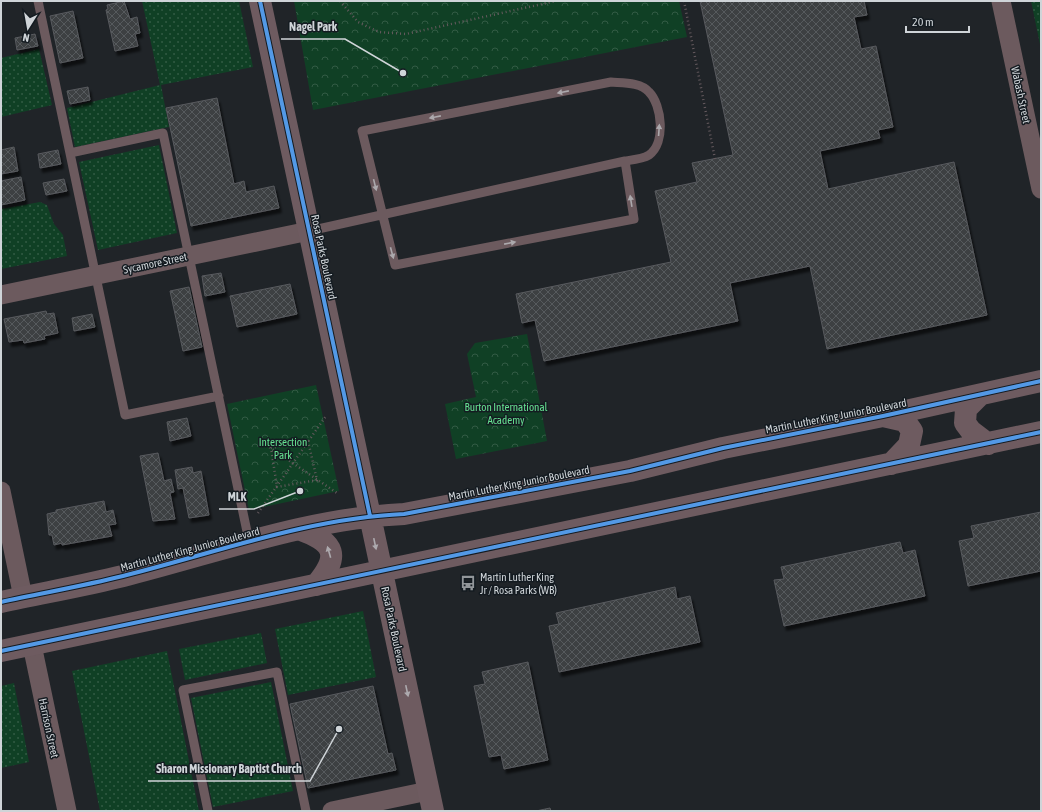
<svg xmlns="http://www.w3.org/2000/svg" width="1042" height="812" font-family="'Asap Condensed',sans-serif">
  <defs>
    <pattern id="grass-dots" width="8" height="8" patternUnits="userSpaceOnUse"><rect width="8" height="8" fill="#104025"/><path d="M2 2h.1M6 6h.1" fill="none" stroke="#325b44" stroke-width="1.8" stroke-linecap="round"/></pattern>
    <pattern id="park-crowns" width="20" height="18" patternUnits="userSpaceOnUse"><rect width="20" height="18" fill="#104025"/><path d="M2 6a3 3 0 1 1 6 0M12 15a3 3 0 1 1 6 0" fill="none" stroke="#325b44"/></pattern>
    <pattern id="building-cross-hatch" width="8" height="8" patternUnits="userSpaceOnUse"><rect width="8" height="8" fill="#3c3f42"/><path d="M0 0l8 8M0 8l8-8" fill="none" stroke="#575a5d"/></pattern>
    <filter id="shadow"><feDropShadow dx="2.5" dy="4.5" stdDeviation="1" flood-color="#0009"/></filter>
  </defs>
  <rect width="100%" height="100%" fill="#202428"/>
  <path fill="url(#grass-dots)" d="M142 1H239L253 67 161 85 169 127 75 147 67 108 160 85Z
    M1031 1H1041V49Z
    M39 49 52 105 1 117V58Z
    M159 145 177 233 98 250 79 162Z
    M40 202 47 205 54 224 63 235 67 256 1 269V209Z
    M363 611 376 677 288 695 275 629Z
    M261 633 267 663 185 680 179 649Z
    M167 651 199 811H100L72 671Z
    M271 682 293 791 213 807 191 698Z
    M14 683 29 762 1 768V686Z"/>
  <path fill="url(#park-crowns)" d="M294 1H679L687 37 313 110Z
    M527 334 547 441 456 459 445 404 476 397 467 354 475 343Z
    M316 385 339 491 249 510 227 404Z"/>
  <path fill="url(#building-cross-hatch)" stroke="#585a5e" filter="url(#shadow)" d="M124 1 130 19 137 17 140 33 135 34 138 46 115 51 106 10 108 9 107 5Z
    M700 1H864L867 15 854 17 861 49 876 46 893 127 878 130 880 138 820 151 828 189 954 162 987 315 827 349 810 266 730 283 738 321 544 361 535 320 522 323 516 294 671 262 655 191 697 182 692 163 733 155Z
    M73 11 83 58 60 63 50 16Z
    M35 34 38 46 17 50 15 38Z
    M88 87 90 100 70 104 67 91Z
    M217 98 234 184 244 181 246 192 274 186 279 208 191 226 166 108Z
    M14 147 18 171 1 174V150Z
    M58 150 61 164 40 168 38 154Z
    M21 177 25 200 1 205V181Z
    M64 179 67 191 46 195 43 183Z
    M221 273 225 292 205 296 202 276Z
    M290 284 297 314 237 327 230 296Z
    M189 287 202 347 183 351 170 291Z
    M46 311 47 314 54 313 58 333 44 336 45 339 24 343 23 340 9 342 4 319Z
    M92 314 95 327 74 331 72 318Z
    M187 418 191 436 170 441 167 422Z
    M158 453 164 481 171 479 174 492 170 493 175 519 153 521 140 456Z
    M192 467 193 473 201 471 209 515 189 518 183 488 178 489 175 470Z
    M104 501 106 512 113 510 116 524 109 525 112 536 62 545V543L54 545 52 535H49L47 514 56 512V510Z
    M1041 512V571L968 586 959 541 974 538 971 526Z
    M900 542 903 553 915 550 925 596 784 626 774 580 784 579 781 567Z
    M675 587 677 599 690 596 700 642 559 672 549 626 559 624 556 613Z
    M528 662 548 760 504 769 501 755 489 757 474 686 485 684 482 672Z
    M373 686 388 754 392 753 396 770 308 788 290 704Z
    M550 808 551 811H536Z"/>
  <g fill="none" stroke-linecap="round" stroke-linejoin="round">
    <path stroke="#655a5e" stroke-width="2.5" stroke-dasharray="1 3" stroke-linecap="butt" d="M340 1 358 22 379 32 406 34 556 1
      M684 1 715 159
      M308 441 317 480 277 487 271 448Z
      M266 445 337 493
      M258 513 326 416"/>
    <path stroke="#6c5a5e" stroke-width="9" d="M38 1 125 415 219 396
      M70 153 163 133 249 541
      M309 231 625 161C632 160 643 159 649 155 666 143 662 105 649 92 641 82 622 83 611 82L362 131 395 265 634 219 625 161
      M208 811 183 690 277 672 306 811"/>
    <path stroke="#6c5a5e" stroke-width="19" d="M1001 1 1041 189
      M1 295 309 231
      M1 491 23 597
      M32 645 67 811
      M332 811 428 791"/>
    <path stroke="#6e5b60" stroke-width="22" d="M260 1 433 811
      M980 395 966 409 965 423 971 431 988 444
      M883 416 905 421 912 431 909 445 891 464
      M301 530C336 543 340 556 316 585
      M1 602C42 593 83 586 123 576 215 553 309 518 404 514L630 471 723 448 883 416 1041 381
      M1 651 1041 432"/>
    <defs>
      <path id="cycleway" d="M260 1 370 516
        M1 602C42 593 83 586 123 576 215 553 309 518 404 514L630 471 723 448 883 416 1041 381
        M1 651 1041 432"/>
    </defs>
    <use href="#cycleway" stroke="#141b21" stroke-width="6"/>
    <use href="#cycleway" stroke="#5399e6" stroke-width="4"/>
  </g>
  <defs><path id="oneway-solid" d="M-6-.8H1V-3.2L6.5 0L1 3.2V.8H-6Z"/></defs>
  <g fill="#aca9ad">
    <use href="#oneway-solid" transform="translate(563 92) rotate(169)"/>
    <use href="#oneway-solid" transform="translate(435 117) rotate(169)"/>
    <use href="#oneway-solid" transform="translate(659 130) rotate(-86)"/>
    <use href="#oneway-solid" transform="translate(375 185) rotate(76)"/>
    <use href="#oneway-solid" transform="translate(631 201) rotate(-99)"/>
    <use href="#oneway-solid" transform="translate(510 243) rotate(-11)"/>
    <use href="#oneway-solid" transform="translate(392 253) rotate(75)"/>
  </g>
  <g fill="#adaaae">
    <use href="#oneway-solid" transform="translate(375 544) rotate(78)"/>
    <use href="#oneway-solid" transform="translate(329 552) rotate(-106)"/>
    <use href="#oneway-solid" transform="translate(407 691) rotate(78)"/>
  </g>
  <defs>
    <symbol id="bus-bare" viewBox="-9 -9 18 18"><path d="M-5-6H5V4H4V6H2V4H-2V6H-4V4H-5ZM-3.5-4V0h7V-4ZM-3.5 1.2v1.5H-2V1.2ZM2 1.2v1.5H3.5V1.2Z" fill="#92969a" stroke="#141b21" stroke-width="2.5" paint-order="stroke"/></symbol>
  </defs>
  <g fill-rule="evenodd">
    <use href="#bus-bare" x="457" y="572" width="22" height="22"/>
  </g>
  <g text-anchor="middle" dominant-baseline="central" stroke-width="3" stroke-linejoin="round" paint-order="stroke">
    <g font-size="11" fill="#cfd4d8" stroke="#141b21">
      <text transform="translate(1021 95) rotate(78)">Wabash Street</text>
      <text transform="translate(324 257) rotate(78)">Rosa Parks Boulevard</text>
      <text transform="translate(155 263) rotate(-12)">Sycamore Street</text>
      <text transform="translate(836 416) rotate(-11)">Martin Luther King Junior Boulevard</text>
      <text transform="translate(519 483) rotate(-11)">Martin Luther King Junior Boulevard</text>
      <text transform="translate(190 549) rotate(-15)">Martin Luther King Junior Boulevard</text>
      <text transform="translate(394 629) rotate(78)">Rosa Parks Boulevard</text>
      <text transform="translate(49 728) rotate(78)">Harrison Street</text>
    </g>
    <g font-size="11" fill="#66e292" stroke="#141b21">
      <text x="506" y="407">Burton International<tspan x="506" dy="13">Academy</tspan></text>
      <text x="283" y="442">Intersection<tspan x="283" dy="13">Park</tspan></text>
    </g>
    <g font-size="11" fill="#cfd4d8" stroke="#141b21" text-anchor="start">
      <text x="480" y="577">Martin Luther King<tspan x="480" dy="13">Jr / Rosa Parks (WB)</tspan></text>
    </g>
  </g>
  <path fill="none" stroke="#cfd4d8" stroke-width="1.5" d="M403 73L345 39H281M300 491L254 509H219M339 729L310 781H148"/>
  <g fill="#cfd4d8" stroke="#141b21" stroke-width="1.5">
    <circle cx="403" cy="73" r="4"/>
    <circle cx="300" cy="491" r="4"/>
    <circle cx="339" cy="729" r="4"/>
  </g>
  <g font-size="12" text-anchor="middle" font-weight="bold" fill="#cfd4d8" stroke="#141b21" stroke-width="3" stroke-linejoin="round" paint-order="stroke">
    <text x="313" y="31">Nagel Park</text>
    <text x="237" y="501">MLK</text>
    <text x="229" y="773">Sharon Missionary Baptist Church</text>
  </g>
  <rect width="1042" height="812" fill="none" stroke="#cfd4d8" stroke-width="4"/>
  <g transform="translate(28 28) rotate(191)" stroke="#141b21" stroke-width="3" paint-order="stroke">
  <path d="M0-3L7 15L0 10L-7 15Z" fill="#cfd4d8"/>
  <text y="-6" font-size="11" font-weight="bold" text-anchor="middle" fill="#cfd4d8">N</text>
  </g>
  <path d="M906 26v6h63v-6" fill="none" stroke="#cfd4d8" stroke-width="2"/>
  <text x="912" y="26" font-size="12" fill="#cfd4d8" stroke="#141b21" stroke-width="3" paint-order="stroke">20 m</text>
</svg>
